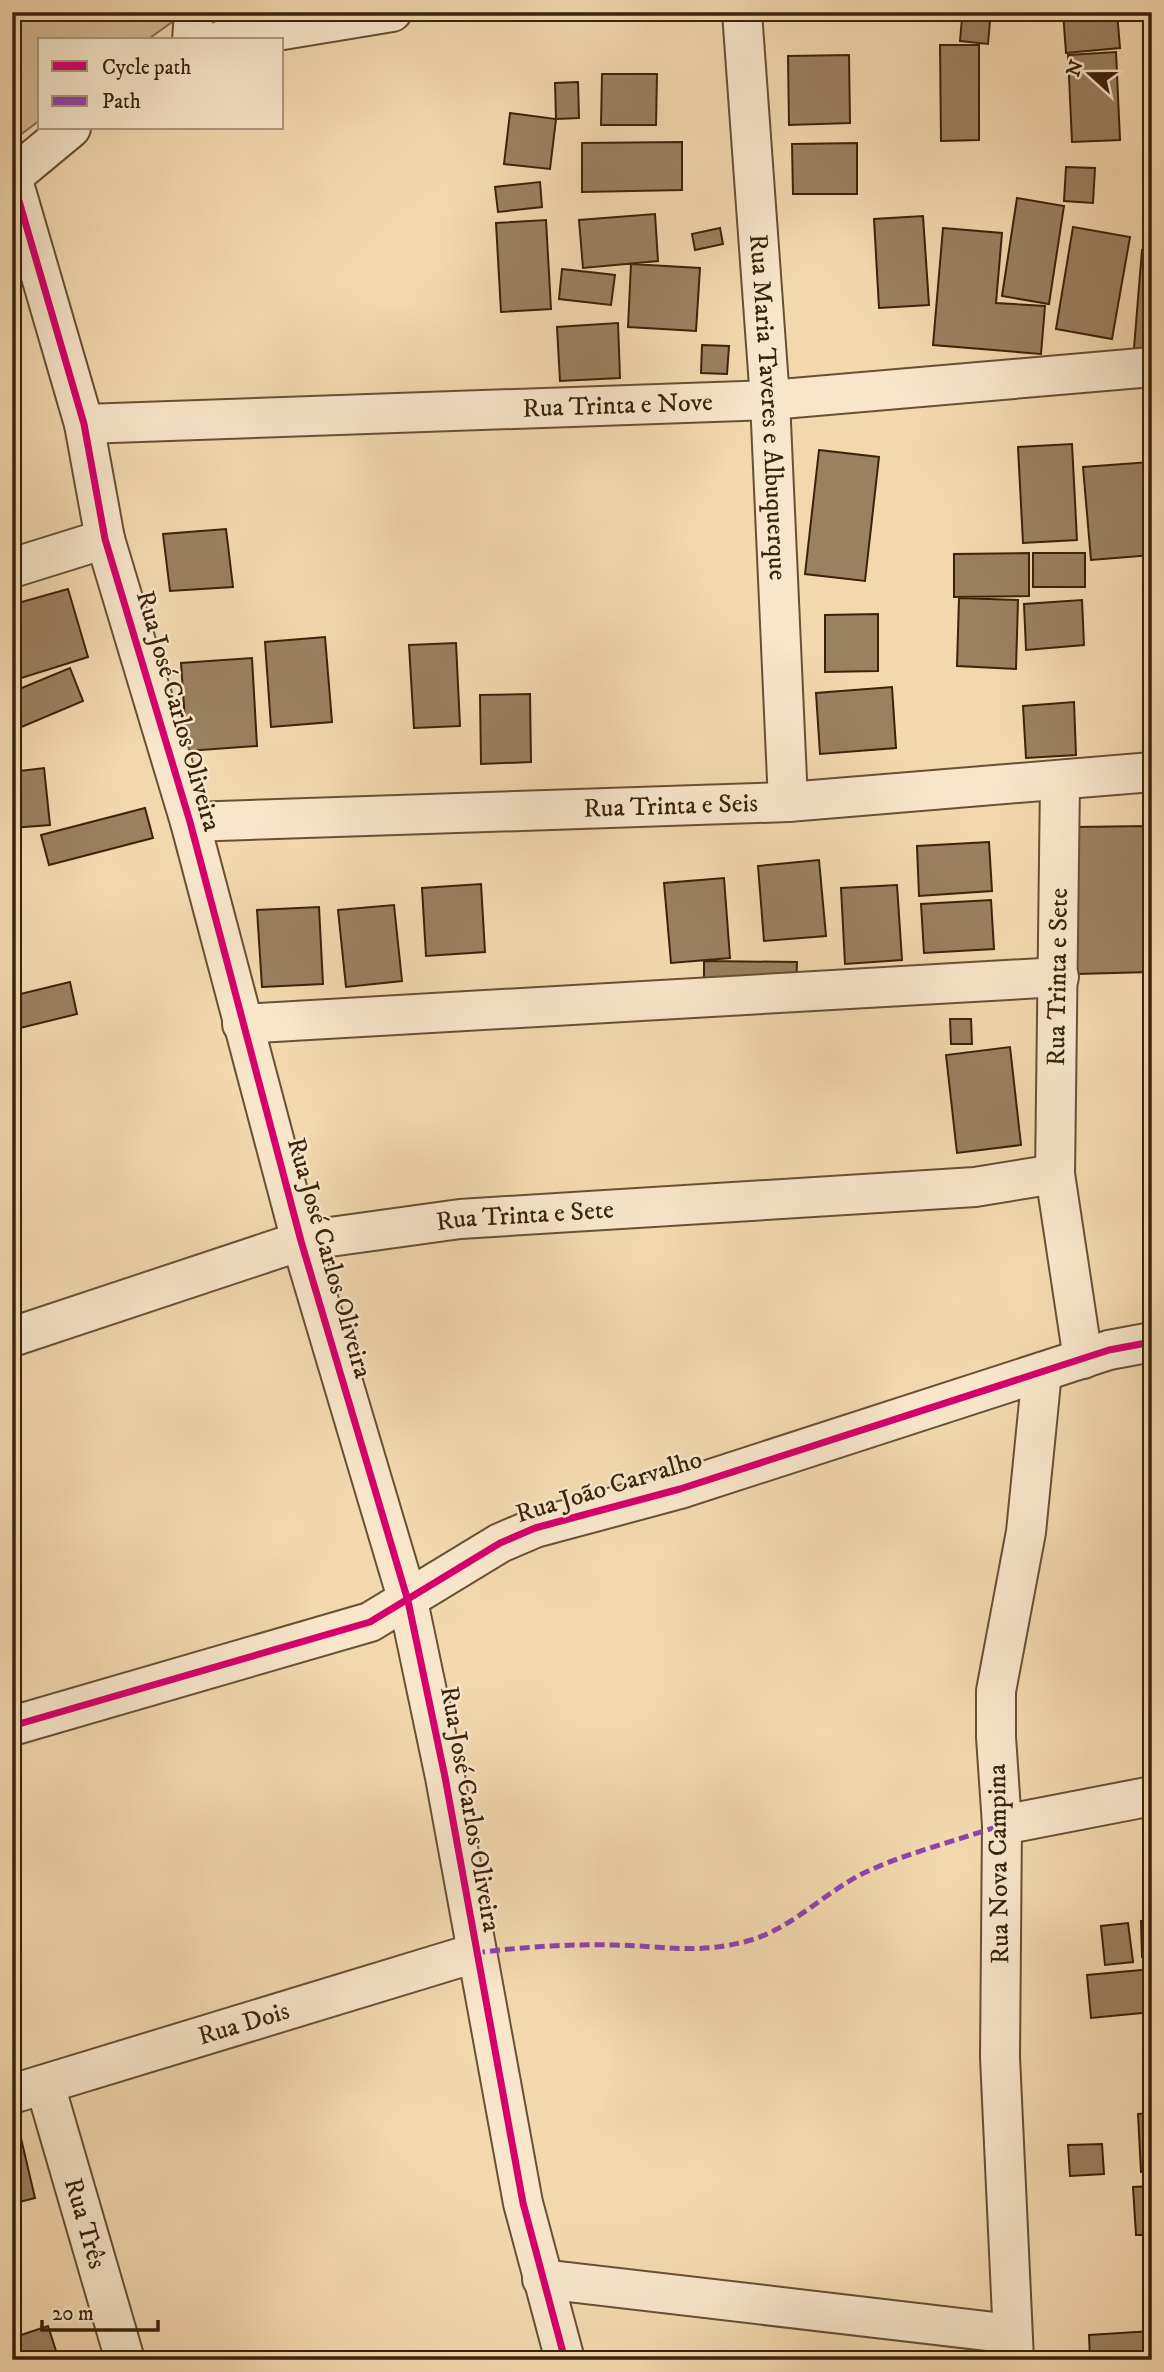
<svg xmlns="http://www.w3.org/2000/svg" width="1164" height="2372" font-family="'IM FELL DW Pica',serif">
  <rect width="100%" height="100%" fill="#f3d8ae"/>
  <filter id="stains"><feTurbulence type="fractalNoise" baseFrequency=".00286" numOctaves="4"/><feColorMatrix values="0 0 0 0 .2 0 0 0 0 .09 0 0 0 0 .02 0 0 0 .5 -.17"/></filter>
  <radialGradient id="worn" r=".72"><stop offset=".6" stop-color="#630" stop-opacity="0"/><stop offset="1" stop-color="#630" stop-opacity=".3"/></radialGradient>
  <path fill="#d4b992" stroke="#876e4e" stroke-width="2" d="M12 12H176L175 20 147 40H40V120L15 139Z"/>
  <path fill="#9a815f" stroke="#3a230a" stroke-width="2" d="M1063 12H1117L1120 48 1066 53Z
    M962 18 990 21 988 44 960 41Z
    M940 45H979V140L941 141Z
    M1116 52 1120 140 1072 142 1068 55Z
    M849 55 850 123 789 125 788 56Z
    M602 74H657L656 125H601Z
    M578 82 579 118 556 119 555 83Z
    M510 113 556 119 550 169 504 164Z
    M682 142V190L582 192V143Z
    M857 143V194H793L792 144Z
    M1066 167 1095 168 1093 203 1064 201Z
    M540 182 542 207 498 212 495 187Z
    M1017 198 1064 206 1049 304 1002 296Z
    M655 214 658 261 583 268 579 220Z
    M923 216 929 305 879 308 874 219Z
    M546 220 551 309 501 312 496 223Z
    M1073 227 1130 237 1112 339 1056 329Z
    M720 228 723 244 695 250 692 234Z
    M943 228 1002 233 996 303 1045 306 1041 354 933 345Z
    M1142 250 1152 251V349L1134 348Z
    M631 264 700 268 696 331 628 327Z
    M562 269 615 275 611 305 559 299Z
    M618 323 620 378 560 381 557 327Z
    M702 345 729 346 727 374 701 373Z
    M1072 444 1077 540 1023 543 1018 447Z
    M819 450 879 457 865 581 805 574Z
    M1150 462 1152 555 1091 560 1083 467Z
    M226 529 233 587 170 591 163 534Z
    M1029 553V596L954 597V554Z
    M1033 553H1085V587H1033Z
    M68 589 88 657 12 681V615L20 612 18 603Z
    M959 598 1018 600 1016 669 957 666Z
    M1082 600 1084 645 1026 650 1024 604Z
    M878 614V671L825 672V615Z
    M325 637 332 722 271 727 265 642Z
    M456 643 460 726 414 728 409 645Z
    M252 658 257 746 187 751 181 663Z
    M70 668 83 701 12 731V692Z
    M892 687 896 748 820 754 816 693Z
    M530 694 531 762 481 764 480 695Z
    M1074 702 1076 755 1026 758 1023 706Z
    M44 768 50 825 12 828V772Z
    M145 808 153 838 49 865 41 835Z
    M1148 826 1150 972 1077 974 1075 827Z
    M989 842 992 891 919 896 917 846Z
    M819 860 826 936 764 941 758 866Z
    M724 878 730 958 671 963 664 883Z
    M481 884 485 952 426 956 422 888Z
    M897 885 902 960 845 964 841 888Z
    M991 900 994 949 924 953 921 904Z
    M394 905 402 981 346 987 338 910Z
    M319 907 323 984 262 987 257 910Z
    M704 961 797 962 796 992 704 991Z
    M70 982 77 1014 12 1030V996Z
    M950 1019H971L972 1044H951Z
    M1010 1047 1021 1145 957 1153 946 1055Z
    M1152 1920V1957H1142L1141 1921Z
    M1128 1923 1133 1962 1105 1965 1101 1926Z
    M1152 1969V2012L1091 2018 1087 1975Z
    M1152 2113V2171L1141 2172 1138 2114Z
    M20 2134 35 2198 12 2204V2136Z
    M1102 2144 1104 2174 1070 2176 1068 2145Z
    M1152 2186V2235H1136L1133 2187Z
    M48 2326 58 2357 12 2360V2338Z
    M1152 2331V2360H1090L1089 2335Z"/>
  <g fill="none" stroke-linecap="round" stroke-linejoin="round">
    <defs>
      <g id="street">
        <path id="s1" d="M742 12 770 400 788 802"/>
        <path d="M192 40 194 12"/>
        <path d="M222 40 392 12"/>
        <path d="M12 177 84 424 105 539 190 822 301 1241 408 1601 445 1777 523 2203 565 2360"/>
        <path d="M12 177 71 128"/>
        <path id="s2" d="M84 424 770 400 1152 367"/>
        <path d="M12 568 105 539"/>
        <path d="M1060 781 1055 1174 1083 1359"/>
        <path id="s3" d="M190 822 788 802 1152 772"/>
        <path d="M242 1024 1059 977"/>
        <path id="s4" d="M12 1337 301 1241 460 1219 975 1187 1055 1174"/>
        <path d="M12 1726 370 1622 500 1543 535 1528 680 1489 1109 1350 1152 1342"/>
        <path d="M1002 1825 1152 1796"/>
        <path id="s5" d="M45 2085 125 2360"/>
        <path id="s6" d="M12 2094 475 1953"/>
        <path d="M542 2279 1012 2334"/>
        <path d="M1014 2360 1000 2057 1002 1825 996 1737V1691L1026 1532 1042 1372"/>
      </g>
    </defs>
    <use href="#street" stroke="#685033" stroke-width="42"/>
    <use href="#street" stroke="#f7e6ca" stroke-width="38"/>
    <path stroke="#8e44ad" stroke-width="5" stroke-dasharray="10 5" stroke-linecap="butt" d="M475 1953C522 1947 567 1944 614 1945 665 1946 699 1955 751 1940 794 1927 826 1891 866 1872 906 1853 959 1840 1002 1825"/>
    <defs>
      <path id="cycleway" d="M12 177 84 424 105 539 190 822 301 1241 408 1601 445 1777 523 2203 565 2360
        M12 1726 370 1622 500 1543 535 1528 680 1489 1109 1350 1152 1342"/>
    </defs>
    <use href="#cycleway" stroke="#f7e6ca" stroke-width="11"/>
    <use href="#cycleway" stroke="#d6006c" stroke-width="7"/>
  </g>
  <g text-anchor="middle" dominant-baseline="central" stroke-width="5" stroke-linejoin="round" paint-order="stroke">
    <g font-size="26" fill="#3a230a" stroke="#f7e6ca">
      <text stroke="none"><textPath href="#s2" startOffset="534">Rua Trinta e Nove</textPath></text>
      <text stroke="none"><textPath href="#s1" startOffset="396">Rua Maria Taveres e Albuquerque</textPath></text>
      <text transform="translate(178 711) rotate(74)">Rua José Carlos Oliveira</text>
      <text stroke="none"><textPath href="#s3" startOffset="481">Rua Trinta e Seis</textPath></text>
      <text transform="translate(1058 977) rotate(-89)">Rua Trinta e Sete</text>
      <text stroke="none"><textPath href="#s4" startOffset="530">Rua Trinta e Sete</textPath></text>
      <text transform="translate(329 1258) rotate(74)">Rua José Carlos Oliveira</text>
      <text transform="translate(609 1487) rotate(-17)">Rua João Carvalho</text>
      <text transform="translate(470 1809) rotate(80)">Rua José Carlos Oliveira</text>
      <text transform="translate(999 1864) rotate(-91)">Rua Nova Campina</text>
      <text stroke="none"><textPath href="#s6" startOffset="242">Rua Dois</textPath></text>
      <text stroke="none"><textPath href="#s5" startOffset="144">Rua Três</textPath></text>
    </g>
  </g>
  <rect width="1164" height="2372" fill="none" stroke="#f3d8ae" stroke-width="42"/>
  <rect x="14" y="14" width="1136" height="2344" fill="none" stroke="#3a230a" stroke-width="3.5"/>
  <rect x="21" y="21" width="1122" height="2330" fill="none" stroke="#3a230a" stroke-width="2"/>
  <rect x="38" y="38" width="245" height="91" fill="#f7e6ca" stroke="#ab987d" stroke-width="2"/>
  <rect x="52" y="61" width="35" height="10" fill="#d6006c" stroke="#ab987d" stroke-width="2"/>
  <text x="102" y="74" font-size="21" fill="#3a230a">Cycle path</text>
  <rect x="52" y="96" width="35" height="10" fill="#8e44ad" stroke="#ab987d" stroke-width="2"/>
  <text x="102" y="108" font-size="21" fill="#3a230a">Path</text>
  <g transform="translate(1090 74) rotate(291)" stroke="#f7e6ca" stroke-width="5" paint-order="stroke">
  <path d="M0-5L12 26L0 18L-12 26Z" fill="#3a230a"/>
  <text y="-10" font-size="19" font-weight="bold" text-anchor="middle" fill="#3a230a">N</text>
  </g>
  <path d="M42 2320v10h116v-10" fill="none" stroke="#3a230a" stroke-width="3.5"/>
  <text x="52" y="2320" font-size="21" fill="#3a230a" stroke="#f7e6ca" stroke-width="5" paint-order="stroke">20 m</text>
  <rect width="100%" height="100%" filter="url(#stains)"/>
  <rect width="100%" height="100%" fill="url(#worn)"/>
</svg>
